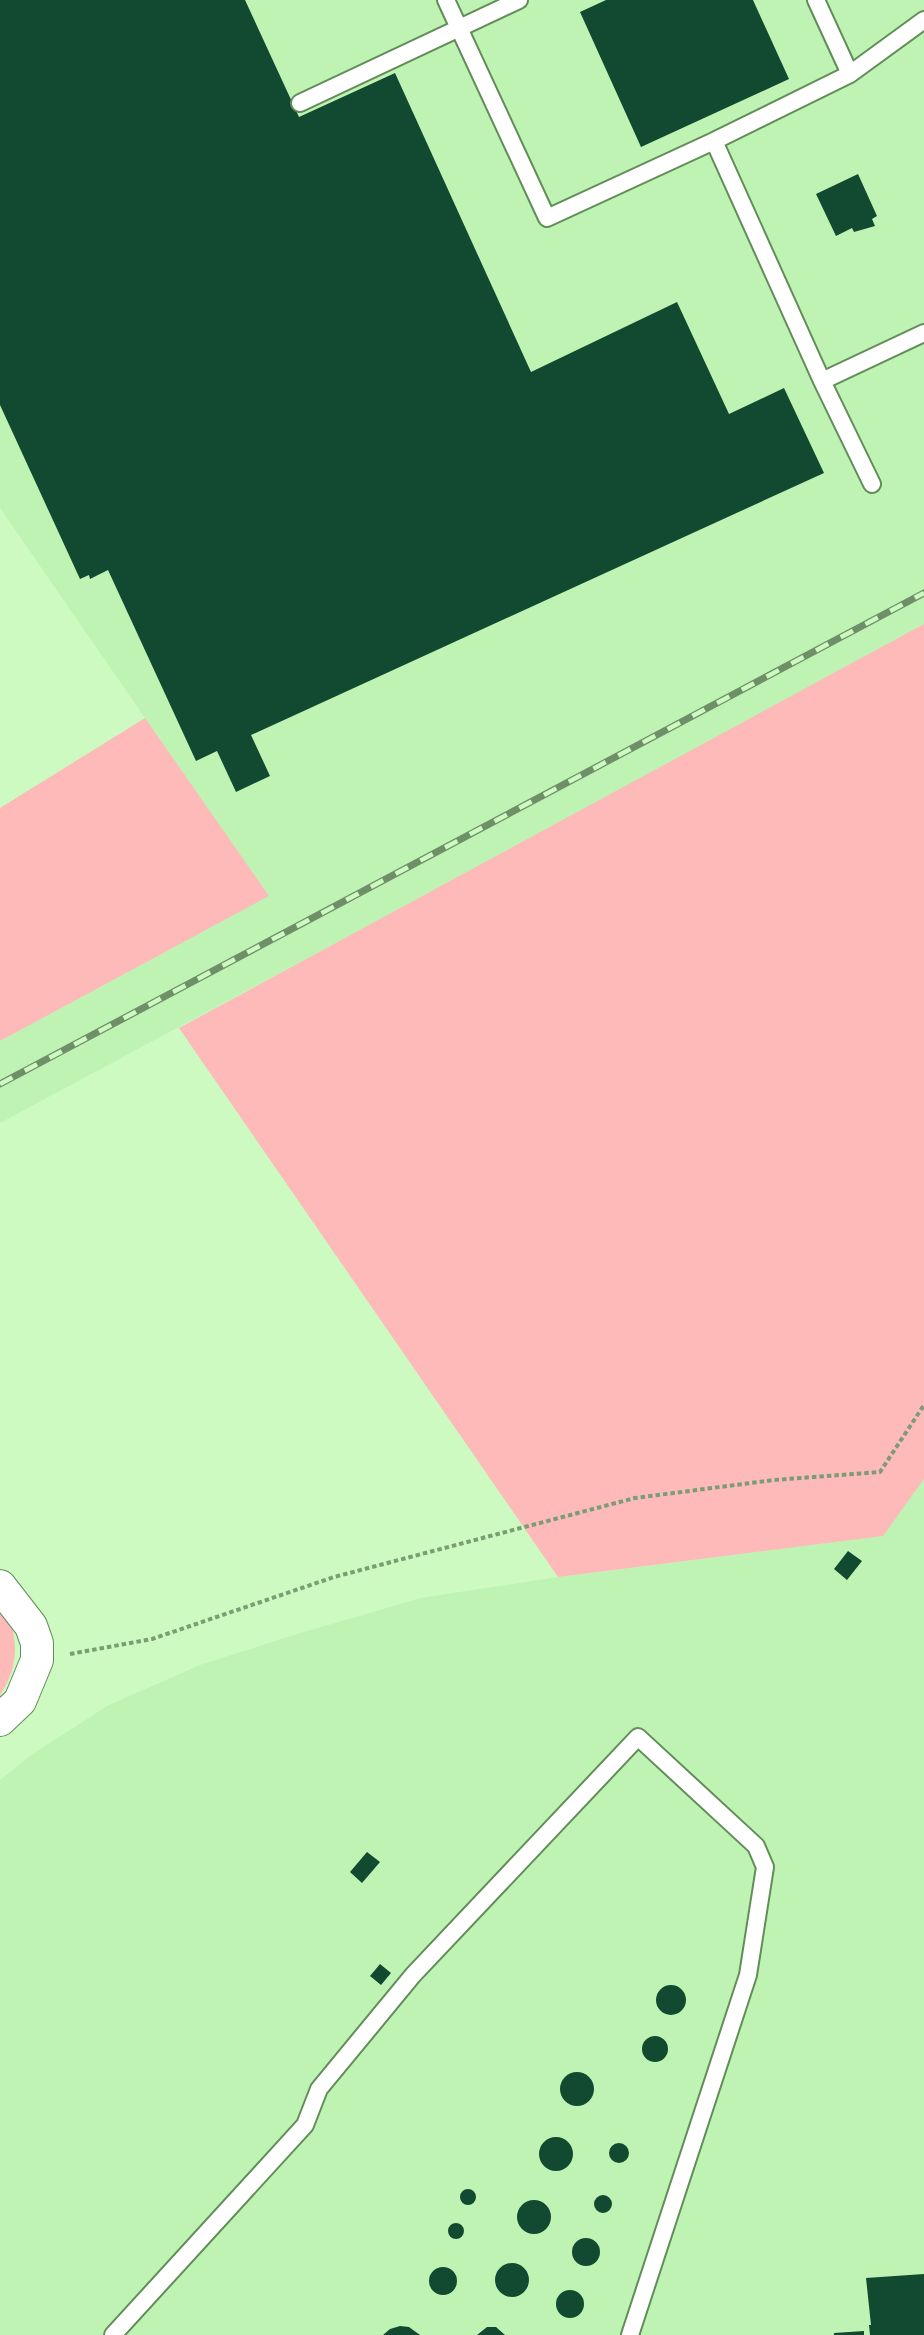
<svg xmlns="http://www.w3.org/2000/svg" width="924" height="2335" font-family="Ubuntu,sans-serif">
  <rect width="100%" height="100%" fill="#ccfac1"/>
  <path fill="#bff3b3" d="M0 0H924V627L0 1123V1041L268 896 0 508Z
    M924 1461V2335H0V1780L30 1756 107 1706 200 1665 294 1635 421 1598 558 1577 882 1536Z"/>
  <path fill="#fdbab9" d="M924 624V1479L883 1536 558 1577 179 1028Z
    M145 718 269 896 0 1041V808Z
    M0 1601C19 1631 21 1664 0 1695Z"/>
  <path fill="#124a31" d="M0 0H245L299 117 395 73 531 372 677 302 729 414 784 388 824 473 251 735 270 776 236 792 217 751 196 761 108 570 90 579 89 575 80 579 0 405Z
    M606 0H753L789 79 641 147 580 12Z
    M858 174 877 216 872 219 875 226 854 232 852 228 836 236 816 194Z
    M848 1551 862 1561 847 1580 834 1569Z
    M367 1852 380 1862 362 1883 350 1872Z
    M380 1964 391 1973 381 1985 370 1976Z
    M656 2000a15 15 0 1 1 30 0a15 15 0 1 1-30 0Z
    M642 2049a13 13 0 1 1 26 0a13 13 0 1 1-26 0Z
    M560 2089a17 17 0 1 1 34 0a17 17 0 1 1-34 0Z
    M539 2154a17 17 0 1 1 34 0a17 17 0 1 1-34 0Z
    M609 2153a10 10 0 1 1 20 0a10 10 0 1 1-20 0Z
    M460 2197a8 8 0 1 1 16 0a8 8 0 1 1-16 0Z
    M594 2204a9 9 0 1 1 18 0a9 9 0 1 1-18 0Z
    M517 2217a17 17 0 1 1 34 0a17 17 0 1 1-34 0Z
    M448 2231a8 8 0 1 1 16 0a8 8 0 1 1-16 0Z
    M572 2252a14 14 0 1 1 28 0a14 14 0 1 1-28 0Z
    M495 2280a17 17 0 1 1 34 0a17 17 0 1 1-34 0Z
    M429 2281a14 14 0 1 1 28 0a14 14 0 1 1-28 0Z
    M924 2274V2335H870L869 2325H871L866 2278Z
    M556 2304a14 14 0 1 1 28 0a14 14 0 1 1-28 0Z
    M400 2326 409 2327 420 2335H383L390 2329Z
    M487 2327H496L505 2335H477Z
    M864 2331V2335H834V2333Z"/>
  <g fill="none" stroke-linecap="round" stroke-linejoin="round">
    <defs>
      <path id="lane" d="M446 0 547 218 714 141 850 74 924 20
        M816 0 850 74
        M300 103 519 0
        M714 141 822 381 872 484
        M822 381 924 333
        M113 2335 305 2125 319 2089 413 1975 638 1737 756 1846 765 1867 748 1975 630 2335"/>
      <path id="street" d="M0 1586 31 1626 37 1643V1660L20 1701 0 1720"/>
    </defs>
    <use href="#lane" stroke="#628d59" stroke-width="20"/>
    <use href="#street" stroke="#628d59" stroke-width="34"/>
    <path stroke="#7b9d73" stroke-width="4" stroke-dasharray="4.5 3" stroke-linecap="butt" d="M70 1654 152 1639 334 1577 635 1498 774 1480 880 1472 924 1405"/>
    <use href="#lane" stroke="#fff" stroke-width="16"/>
    <use href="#street" stroke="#fff" stroke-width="32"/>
    <defs>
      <path id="rail" d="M0 1084 924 593"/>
    </defs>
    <use href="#rail" stroke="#6f8f68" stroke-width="7"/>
    <use href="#rail" stroke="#ccfac1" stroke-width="4.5" stroke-dasharray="14" stroke-linecap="butt"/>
  </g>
</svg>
